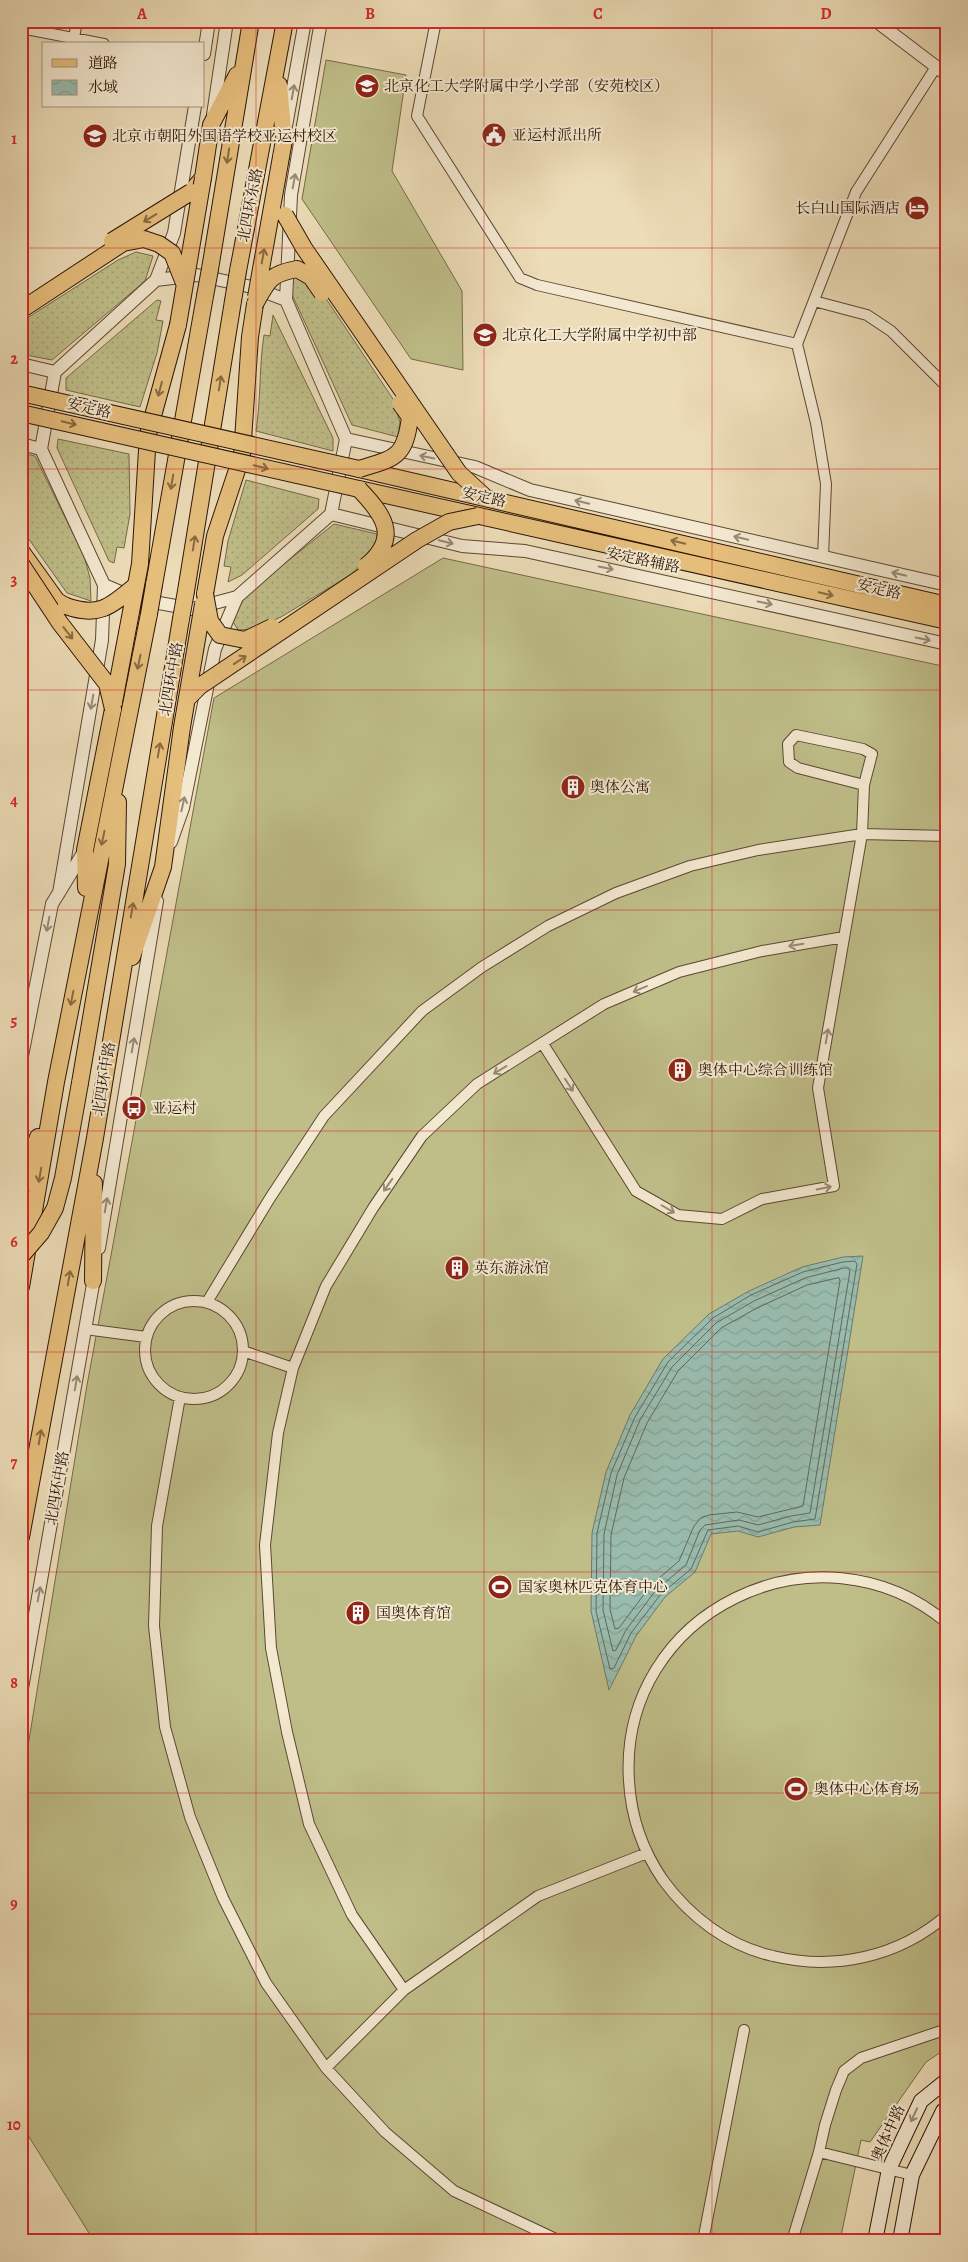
<svg xmlns="http://www.w3.org/2000/svg" width="968" height="2262" font-family="Alegreya,'Noto Serif SC',serif">
  <defs>
    <pattern id="grass-dots" width="8" height="8" patternUnits="userSpaceOnUse" patternTransform="scale(1.25)"><rect width="8" height="8" fill="#bfbe89"/><path d="M2 2h.1M6 6h.1" fill="none" stroke="#a4a275" stroke-width="1.8" stroke-linecap="round"/></pattern>
    <pattern id="water-waves" width="16" height="10" patternUnits="userSpaceOnUse" patternTransform="scale(1.25)"><rect width="16" height="10" fill="#99bcae"/><path d="M0 5q4-4 8 0t8 0" fill="none" stroke="#84a194"/></pattern>
  </defs>
  <rect width="100%" height="100%" fill="#ecdcb7"/>
  <filter id="stains"><feTurbulence type="fractalNoise" baseFrequency=".004" numOctaves="4"/><feColorMatrix values="0 0 0 0 .2 0 0 0 0 .09 0 0 0 0 .02 0 0 0 .5 -.17"/></filter>
  <radialGradient id="worn" r=".72"><stop offset=".6" stop-color="#630" stop-opacity="0"/><stop offset="1" stop-color="#630" stop-opacity=".3"/></radialGradient>
  <path fill="url(#grass-dots)" stroke="#766a48" d="M136 252 153 256 145 281 52 360 21 354V322L118 260Z
    M290 276H305L317 285 393 399 400 422 398 437 352 425 289 288Z
    M157 300 161 301 156 320 163 321 157 353 140 407 66 390V378Z
    M273 315 333 438V451L256 431C261 399 259 367 264 335L270 336Z
    M58 439 129 454 130 514 124 548 117 547 114 563 109 561 57 448Z
    M21 453 35 456 84 556 90 578 91 601 67 593 21 528Z
    M246 480 319 499 318 509 242 575 228 582 231 567 224 566 228 541Z
    M334 524 377 534 376 548 352 574 281 617 254 629 238 630 232 620 245 595Z"/>
  <path fill="#bfbe89" stroke="#766a48" d="M326 60 406 75 392 171 462 291 463 370 411 359 302 199Z
    M443 558 947 667V2048L926 2062 870 2142 861 2140 840 2241H94L21 2124V1789L87 1385 214 698Z"/>
  <path fill="url(#water-waves)" stroke="#6d796b" d="M863 1256 820 1525 794 1527 758 1537 738 1531 711 1534 695 1572 665 1597 636 1636 609 1690 591 1611 592 1533 606 1472 630 1415 663 1359 709 1314 749 1291 802 1267 843 1257Z"/>
  <g fill="none" stroke-linecap="round" stroke-linejoin="round">
    <path stroke="#62685a" stroke-width="1" d="M843 1262 855 1261 857 1264 815 1519 793 1522 758 1532 738 1526 708 1530 691 1569 661 1594 631 1633 614 1668 610 1669 596 1611 597 1533 611 1473 635 1417 668 1362 713 1318 751 1295 803 1272Z
      M844 1268H848L850 1271 810 1513 791 1516 758 1525 739 1520 705 1525 700 1530 686 1565 656 1590 626 1630 616 1650 613 1651 603 1610 604 1534 617 1475 640 1420 672 1367 716 1323 754 1301 805 1278Z
      M839 1278 840 1281 803 1506 758 1517 737 1512 709 1515 701 1518 694 1526 679 1561 651 1585 619 1628 615 1629 610 1609 611 1535 624 1478 647 1423 678 1371 721 1328 757 1308 807 1285Z"/>
    <defs>
      <path id="minor" d="M436 21 417 116 520 278 537 285 797 344
        M21 28 104 44
        M74 38 77 21
        M814 301 867 315 891 331 947 387
        M823 557 826 484 816 423 797 344 856 192 936 67
        M543 1044 636 1191 678 1215 722 1219 762 1199 834 1186 818 1088 862 834 864 785 872 754 863 749 796 735 788 744 789 762 798 768 864 785
        M145 1350a49 49 0 1 1 98 0a49 49 0 1 1-98 0Z
        M207 1302 270 1198 324 1116 422 1011 482 967 548 926 616 893 690 866 758 850 862 834 947 836
        M85 1329 146 1337
        M243 1351 293 1368
        M180 1397 157 1526 154 1626 165 1727 190 1817 223 1898 266 1983 326 2068 385 2132 454 2191 560 2241
        M947 1623C819 1515 618 1611 629 1781 631 1816 643 1851 663 1880 690 1917 728 1946 773 1956 834 1971 899 1957 947 1915
        M404 1990 352 1915 309 1824 287 1732 271 1648 265 1545 278 1433 293 1368 326 1286 373 1208 422 1136 477 1084 604 1004 679 972 762 951 844 937
        M326 2068 404 1990 538 1896 647 1853
        M819 2152 912 2175
        M703 2241 744 2030
        M792 2241 819 2152 825 2125 836 2090 844 2071 861 2058 947 2029"/>
      <path id="tertiary" d="M876 21 947 75
        M204 54 209 21
        M213 115 227 21
        M286 126 305 21
        M156 280 197 275 252 287 286 300
        M21 364 55 372
        M346 439 475 467 530 490 947 585
        M21 444 41 449
        M331 514 462 546 525 551 947 644
        M104 585 137 599 192 609 237 597 331 514 346 439 286 300 291 195 321 21
        M171 842 183 808 215 649 237 597
        M59 893 102 640 104 585 41 449 55 372 156 280 174 233 195 106
        M21 1061 52 904 85 850
        M99 1248 157 901
        M21 1694 95 1273"/>
      <path id="secondary" d="M875 2241 889 2169 921 2101 947 2080
        M900 2241 912 2175 943 2111 947 2108"/>
      <path id="primary" d="M359 469 947 605
        M359 489 947 621"/>
      <path id="trunk" d="M279 85 284 140 281 157
        M194 188 203 178 211 125 237 75
        M210 269 251 21
        M238 271 285 21
        M21 551 57 601 66 606
        M140 564 148 434 178 325
        M154 585 205 296
        M186 591 233 301
        M205 594 215 536 242 455 250 337 255 304
        M86 888 85 850 113 709
        M132 957 163 867 182 727
        M80 1083 117 864 118 802
        M21 1190 38 1137
        M93 1281 94 1183
        M21 1287 56 1082 149 614
        M21 1537 95 1138 181 619"/>
    </defs>
    <use href="#minor" stroke="#5c4732" stroke-width="12"/>
    <use href="#tertiary" stroke="#5c4732" stroke-width="14"/>
    <use href="#secondary" stroke="#2c1506" stroke-width="16"/>
    <use href="#primary" stroke="#2c1506" stroke-width="18"/>
    <use href="#trunk" stroke="#2c1506" stroke-width="18"/>
    <use href="#minor" stroke="#f3e8d0" stroke-width="10"/>
    <use href="#tertiary" stroke="#f3e8d0" stroke-width="12"/>
    <use href="#secondary" stroke="#f3e8d0" stroke-width="14"/>
    <use href="#primary" stroke="#e6be7c" stroke-width="16"/>
    <use href="#trunk" stroke="#e6be7c" stroke-width="16"/>
    <defs>
      <path id="primary-bridge" d="M21 393 359 469
        M21 413 359 489"/>
      <path id="trunk-bridge" d="M285 215 304 248 459 473 485 497
        M112 241 191 192
        M205 296 210 269
        M256 297 281 157
        M233 301 238 271
        M255 304C268 281 269 274 297 269L311 277 322 293
        M21 310 123 243 144 239 159 244 172 253 184 283
        M178 325 203 178
        M359 469C395 458 405 458 410 417L400 403
        M359 489C385 516 400 538 366 566
        M21 564 60 623 107 684 113 709
        M205 594 210 621 220 635 245 640 272 627
        M66 606C99 618 111 606 136 585
        M149 614 154 585
        M181 619 186 591
        M187 699 200 686 417 540 449 522 478 516
        M114 702 140 564
        M182 727 203 604
        M21 1256 41 1233 55 1208 63 1178 80 1083"/>
    </defs>
    <use href="#primary-bridge" stroke="#2c1506" stroke-width="18" stroke-linecap="butt"/>
    <use href="#trunk-bridge" stroke="#2c1506" stroke-width="18" stroke-linecap="butt"/>
    <use href="#primary-bridge" stroke="#e6be7c" stroke-width="16"/>
    <use href="#trunk-bridge" stroke="#e6be7c" stroke-width="16"/>
  </g>
  <defs><path id="oneway-shaft" d="M-6 0H5M1.5-3L5.5 0L1.5 3" fill="none" stroke-width="1.6" stroke-linecap="round" stroke-linejoin="round" transform="scale(1.25)"/></defs>
  <g stroke="#998975">
    <use href="#oneway-shaft" transform="translate(293 92) rotate(-80)"/>
    <use href="#oneway-shaft" transform="translate(294 181) rotate(-80)"/>
    <use href="#oneway-shaft" transform="translate(427 457) rotate(-168)"/>
    <use href="#oneway-shaft" transform="translate(582 502) rotate(-167)"/>
    <use href="#oneway-shaft" transform="translate(741 538) rotate(-167)"/>
    <use href="#oneway-shaft" transform="translate(446 542) rotate(14)"/>
    <use href="#oneway-shaft" transform="translate(606 568) rotate(12)"/>
    <use href="#oneway-shaft" transform="translate(899 574) rotate(-167)"/>
    <use href="#oneway-shaft" transform="translate(765 603) rotate(12)"/>
    <use href="#oneway-shaft" transform="translate(923 639) rotate(12)"/>
    <use href="#oneway-shaft" transform="translate(92 702) rotate(100)"/>
    <use href="#oneway-shaft" transform="translate(183 804) rotate(-77)"/>
    <use href="#oneway-shaft" transform="translate(48 924) rotate(101)"/>
    <use href="#oneway-shaft" transform="translate(796 945) rotate(170)"/>
    <use href="#oneway-shaft" transform="translate(640 989) rotate(157)"/>
    <use href="#oneway-shaft" transform="translate(827 1036) rotate(-80)"/>
    <use href="#oneway-shaft" transform="translate(133 1045) rotate(-80)"/>
    <use href="#oneway-shaft" transform="translate(500 1070) rotate(149)"/>
    <use href="#oneway-shaft" transform="translate(569 1085) rotate(57)"/>
    <use href="#oneway-shaft" transform="translate(388 1185) rotate(125)"/>
    <use href="#oneway-shaft" transform="translate(824 1188) rotate(-11)"/>
    <use href="#oneway-shaft" transform="translate(106 1205) rotate(-80)"/>
    <use href="#oneway-shaft" transform="translate(668 1209) rotate(30)"/>
    <use href="#oneway-shaft" transform="translate(76 1383) rotate(-80)"/>
    <use href="#oneway-shaft" transform="translate(39 1594) rotate(-80)"/>
    <use href="#oneway-shaft" transform="translate(914 2115) rotate(115)"/>
  </g>
  <g stroke="#896a41">
    <use href="#oneway-shaft" transform="translate(228 156) rotate(99)"/>
    <use href="#oneway-shaft" transform="translate(150 218) rotate(149)"/>
    <use href="#oneway-shaft" transform="translate(263 256) rotate(-80)"/>
    <use href="#oneway-shaft" transform="translate(220 383) rotate(-81)"/>
    <use href="#oneway-shaft" transform="translate(160 389) rotate(105)"/>
    <use href="#oneway-shaft" transform="translate(69 423) rotate(13)"/>
    <use href="#oneway-shaft" transform="translate(261 467) rotate(13)"/>
    <use href="#oneway-shaft" transform="translate(172 482) rotate(100)"/>
    <use href="#oneway-shaft" transform="translate(678 542) rotate(-167)"/>
    <use href="#oneway-shaft" transform="translate(194 543) rotate(-81)"/>
    <use href="#oneway-shaft" transform="translate(826 594) rotate(13)"/>
    <use href="#oneway-shaft" transform="translate(68 633) rotate(52)"/>
    <use href="#oneway-shaft" transform="translate(240 660) rotate(-34)"/>
    <use href="#oneway-shaft" transform="translate(139 662) rotate(102)"/>
    <use href="#oneway-shaft" transform="translate(159 750) rotate(-80)"/>
    <use href="#oneway-shaft" transform="translate(103 838) rotate(102)"/>
    <use href="#oneway-shaft" transform="translate(132 910) rotate(-80)"/>
    <use href="#oneway-shaft" transform="translate(72 998) rotate(101)"/>
    <use href="#oneway-shaft" transform="translate(40 1175) rotate(100)"/>
    <use href="#oneway-shaft" transform="translate(69 1278) rotate(-80)"/>
    <use href="#oneway-shaft" transform="translate(40 1437) rotate(-80)"/>
  </g>
  <path fill="none" stroke="#d62828" stroke-width="1" stroke-opacity="0.55" d="M256 21V2241M484 21V2241M712 21V2241M21 248H947M21 469H947M21 690H947M21 910H947M21 1131H947M21 1352H947M21 1572H947M21 1793H947M21 2014H947"/>
  <defs>
    <symbol id="school-disc" viewBox="-11 -11 22 22"><circle r="9.5" fill="#8f2418" stroke="#f3e8d0"/><path d="M0-5L7-2L0 1L-7-2ZM-4 1L0 2.5L4 1V4Q0 6-4 4Z" fill="#fff"/></symbol>
    <symbol id="civic-disc" viewBox="-11 -11 22 22"><circle r="9.5" fill="#8f2418" stroke="#f3e8d0"/><path d="M-.6-6.5H3V-4.5H.6V-3L4-1V1h2V6H-6V1h2V-1L-.6-3ZM-1.2 2.5V6h2.4V2.5Z" fill="#fff"/></symbol>
    <symbol id="hotel-disc" viewBox="-11 -11 22 22"><circle r="9.5" fill="#8f2418" stroke="#f3e8d0"/><path d="M-6-4.5h1.5V1H6V5H4.5V3h-9V5H-6ZM-4 0a1.8 1.8 0 1 1 3.6 0ZM.5 0V-2.5h3Q6-2.5 6 0Z" fill="#fff"/></symbol>
    <symbol id="building-disc" viewBox="-11 -11 22 22"><circle r="9.5" fill="#8f2418" stroke="#f3e8d0"/><path d="M-4-6H4V6H1V3H-1V6H-4ZM-2.5-4.3h1.7v1.8h-1.7ZM.8-4.3h1.7v1.8H.8ZM-2.5-1h1.7V.8h-1.7ZM.8-1h1.7V.8H.8Z" fill="#fff"/></symbol>
    <symbol id="bus-disc" viewBox="-11 -11 22 22"><circle r="9.5" fill="#8f2418" stroke="#f3e8d0"/><path d="M-5-6H5V4H4V6H2V4H-2V6H-4V4H-5ZM-3.5-4V0h7V-4ZM-3.5 1.2v1.5H-2V1.2ZM2 1.2v1.5H3.5V1.2Z" fill="#fff"/></symbol>
    <symbol id="stadium-disc" viewBox="-11 -11 22 22"><circle r="9.5" fill="#8f2418" stroke="#f3e8d0"/><path d="M0-5a6.5 5 0 1 0 0 10a6.5 5 0 1 0 0-10ZM-3.5-1.8h7v3.6h-7Z" fill="#fff"/></symbol>
  </defs>
  <g fill-rule="evenodd">
    <use href="#school-disc" x="353" y="72" width="28" height="28"/>
    <use href="#civic-disc" x="480" y="121" width="28" height="28"/>
    <use href="#school-disc" x="81" y="122" width="28" height="28"/>
    <use href="#hotel-disc" x="903" y="194" width="28" height="28"/>
    <use href="#school-disc" x="471" y="321" width="28" height="28"/>
    <use href="#building-disc" x="559" y="773" width="28" height="28"/>
    <use href="#building-disc" x="666" y="1056" width="28" height="28"/>
    <use href="#bus-disc" x="120" y="1094" width="28" height="28"/>
    <use href="#building-disc" x="443" y="1254" width="28" height="28"/>
    <use href="#stadium-disc" x="486" y="1573" width="28" height="28"/>
    <use href="#building-disc" x="344" y="1599" width="28" height="28"/>
    <use href="#stadium-disc" x="782" y="1775" width="28" height="28"/>
  </g>
  <g text-anchor="middle" dominant-baseline="central" stroke-width="4" stroke-linejoin="round" paint-order="stroke">
    <g font-size="15" fill="#2c1506" stroke="#f3e8d0" text-anchor="start">
      <text x="384" y="86">北京化工大学附属中学小学部（安苑校区）</text>
      <text x="512" y="135">亚运村派出所</text>
      <text x="112" y="136">北京市朝阳外国语学校亚运村校区</text>
      <text x="900" y="208" text-anchor="end">长白山国际酒店</text>
      <text x="502" y="335">北京化工大学附属中学初中部</text>
      <text x="590" y="787">奥体公寓</text>
      <text x="698" y="1070">奥体中心综合训练馆</text>
      <text x="152" y="1108">亚运村</text>
      <text x="474" y="1268">英东游泳馆</text>
      <text x="518" y="1587">国家奥林匹克体育中心</text>
      <text x="376" y="1613">国奥体育馆</text>
      <text x="814" y="1789">奥体中心体育场</text>
    </g>
    <g font-size="15" fill="#2c1506" stroke="#f3e8d0">
      <text transform="translate(250 205) rotate(-79)">北四环东路</text>
      <text transform="translate(89 408) rotate(13)">安定路</text>
      <text transform="translate(484 497) rotate(13)">安定路</text>
      <text transform="translate(643 560) rotate(12)">安定路辅路</text>
      <text transform="translate(879 589) rotate(13)">安定路</text>
      <text transform="translate(171 679) rotate(-80)">北四环中路</text>
      <text transform="translate(104 1079) rotate(-81)">北四环中路</text>
      <text transform="translate(57 1488) rotate(-80)">北四环中路</text>
      <text transform="translate(888 2133) rotate(-66)">奥体中路</text>
    </g>
  </g>
  <rect width="968" height="2262" fill="none" stroke="#ecdcb7" stroke-width="55"/>
  <rect x="42" y="42" width="162" height="65" fill="#f3e8d0" stroke="#a3947f"/>
  <rect x="52" y="59" width="25" height="8" fill="#e6be7c" stroke="#a3947f"/>
  <text x="88" y="68" font-size="15" fill="#2c1506">道路</text>
  <rect x="52" y="80" width="25" height="15" fill="url(#water-waves)" stroke="#a3947f"/>
  <text x="88" y="92" font-size="15" fill="#2c1506">水域</text>
  <rect x="28" y="28" width="912" height="2206" fill="none" stroke="#d62828" stroke-width="2"/>
  <g font-size="16" text-anchor="middle" font-weight="bold" fill="#d62828">
    <text x="142" y="19">A</text>
    <text x="370" y="19">B</text>
    <text x="598" y="19">C</text>
    <text x="826" y="19">D</text>
    <text x="14" y="144">1</text>
    <text x="14" y="364">2</text>
    <text x="14" y="585">3</text>
    <text x="14" y="806">4</text>
    <text x="14" y="1026">5</text>
    <text x="14" y="1247">6</text>
    <text x="14" y="1468">7</text>
    <text x="14" y="1688">8</text>
    <text x="14" y="1909">9</text>
    <text x="14" y="2130">10</text>
  </g>
  <rect width="100%" height="100%" filter="url(#stains)"/>
  <rect width="100%" height="100%" fill="url(#worn)"/>
</svg>
